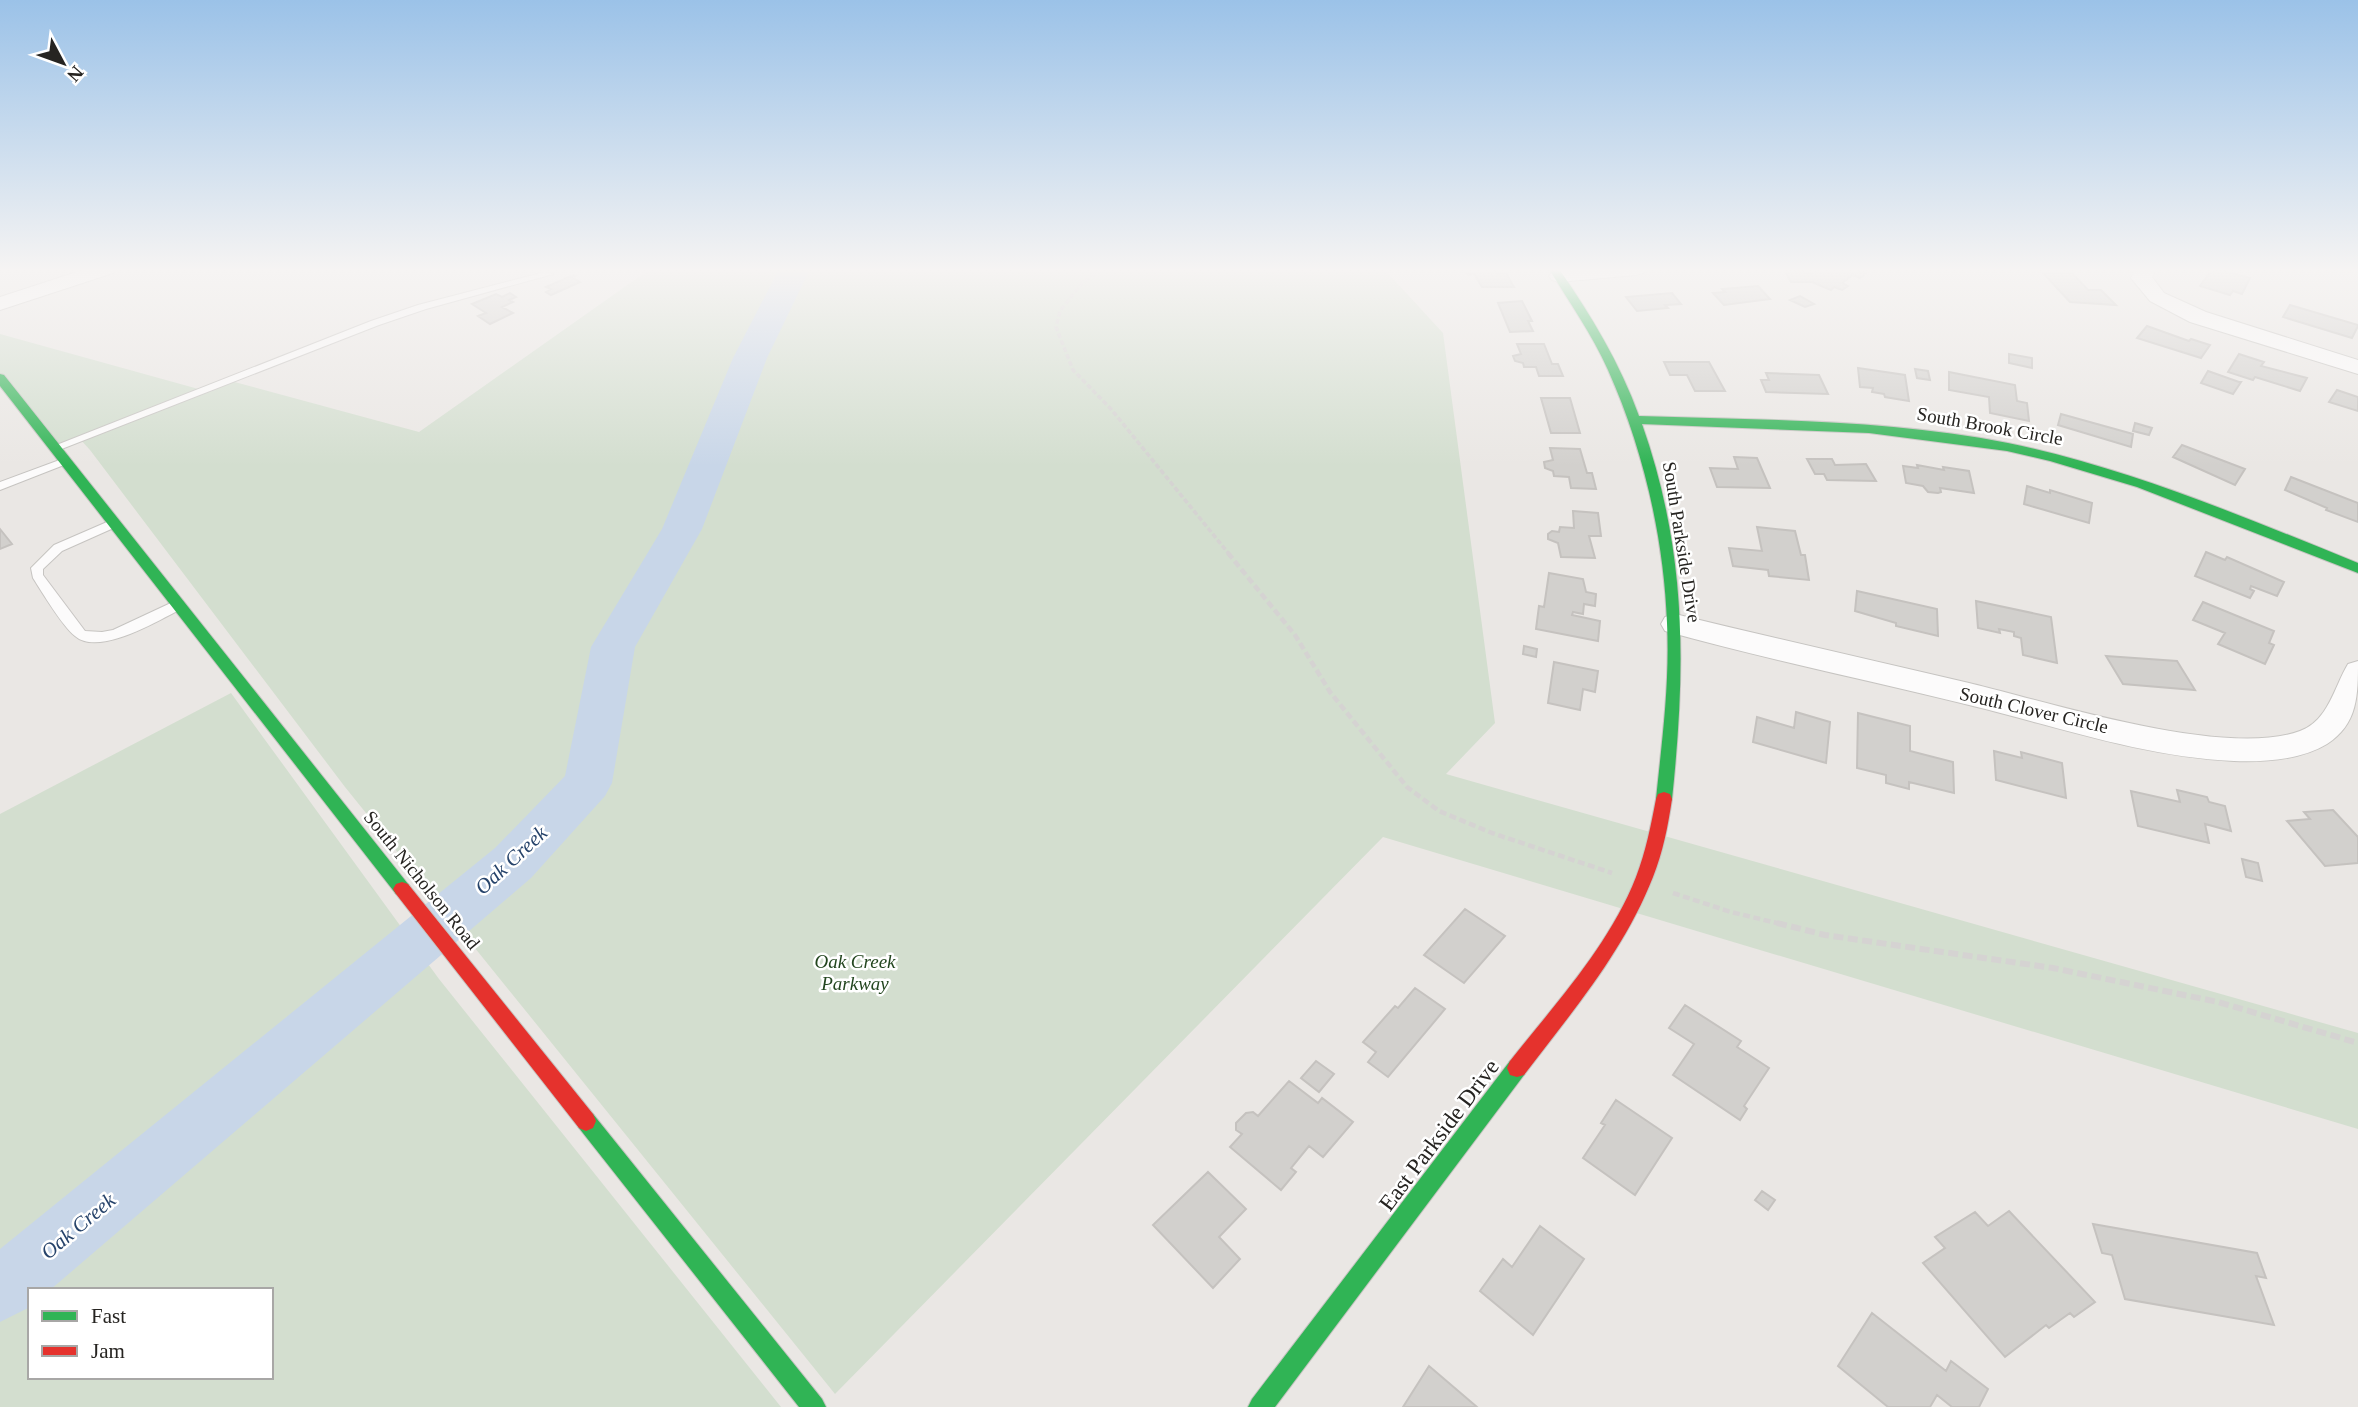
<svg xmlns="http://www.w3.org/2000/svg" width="2358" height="1407" font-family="Georgia,serif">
  <rect width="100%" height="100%" fill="#eae7e4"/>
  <path fill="#d3decf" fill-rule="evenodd" d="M650 269H1384L1443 333 1495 723 1446 774 2358 1033V1129L1383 837 835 1394 345 787 90 450 80 439 54 449 0 381V334L202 390 227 380 419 432Z
    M231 693 439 979 781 1407H0V814ZM30 1290H271V1377H30Z"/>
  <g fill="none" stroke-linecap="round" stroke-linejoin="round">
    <path fill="#c8d6e8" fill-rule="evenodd" d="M779 269H810L767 358 702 529 635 647 612 783 605 796 531 878 50 1290H30V1307L0 1322V1249L495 848 565 776 591 647 662 529 733 358Z"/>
  </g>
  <path fill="#d2d0cd" stroke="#c5c2bf" stroke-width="2" d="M1464 269H1494L1497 274 1506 273 1514 287H1482L1474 274 1468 275Z
    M1815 269H1856L1866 273 1860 278 1853 275 1842 283 1848 286 1842 290 1834 287 1831 290 1812 282H1791L1784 270 1802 271 1811 274 1817 270Z
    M2217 269 2250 278 2242 294 2233 291 2230 295 2200 286 2211 271 2215 272Z
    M2043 273H2072L2088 290H2101L2116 305 2070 302Z
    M573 275 575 276 572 277 580 282 551 295 546 292 551 289 546 287Z
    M1758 286 1770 299 1724 305 1713 293 1725 292 1722 289Z
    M510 293 516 297 509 300 513 302 502 307 513 313 490 324 478 316 486 313 472 304 496 294 502 297Z
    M1672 293 1681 304 1665 305 1668 308 1637 311 1626 297Z
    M1800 296 1814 304 1805 307 1790 300Z
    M1522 301 1532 321H1528L1533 331 1510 332 1498 303Z
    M2290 305 2358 325V326L2352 338 2283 317Z
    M2147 326 2189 341 2191 339 2210 345 2201 358 2137 338Z
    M1517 344H1544L1552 364H1558L1563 376H1539L1536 367H1524L1523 363 1515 361 1513 356 1521 354Z
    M2009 354 2032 358V368L2009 363Z
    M2239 354 2264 362 2261 366 2307 378 2300 391 2255 377 2253 380 2228 372Z
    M1664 362H1709L1725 391H1695L1687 375H1670Z
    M1858 368 1905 375 1909 401 1885 397 1884 394 1872 392 1873 388 1860 387Z
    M1915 369 1928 371 1930 380 1917 378Z
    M2208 371 2239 382H2241L2233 394 2201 383Z
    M1949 372 2015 385 2017 401 2027 403 2029 421 1990 413 1989 397 1949 390Z
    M1766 373 1819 375 1828 394 1766 392 1761 380H1769Z
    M2337 390 2358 397V411L2329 402Z
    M1541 398H1570L1580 433H1551Z
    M2061 414 2133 434 2131 447 2058 425Z
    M2135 423 2152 428 2149 435 2133 431Z
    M2182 445 2245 469 2235 485 2173 457Z
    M1550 448 1580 449 1587 473H1592L1596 489 1571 488 1569 477 1554 476 1553 471 1545 468 1544 462 1553 460Z
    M1734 457 1757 458 1770 488 1717 487 1710 468 1738 469Z
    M1807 459H1832L1835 465 1866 464 1876 481 1827 480 1824 474H1815Z
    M1917 465 1944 470 1943 467 1969 471 1974 493 1940 488 1941 492 1938 493 1928 492 1923 486 1906 483 1903 466 1918 468Z
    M2291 477 2358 503V522L2326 510 2327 508 2285 490Z
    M2027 486 2050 493V490L2092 503 2089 523 2024 504Z
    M1573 511 1598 513 1601 536H1589L1595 558 1561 557 1558 543 1548 539V534L1552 531 1559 532 1560 527 1574 528Z
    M1757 527 1795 531 1801 555H1805L1809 580 1769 576 1768 570 1733 566 1729 548 1762 551Z
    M0 529 12 544 0 549Z
    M2206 552 2225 560 2227 557 2284 582 2277 596 2251 586 2250 589 2254 591 2250 598 2195 576Z
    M1549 573 1583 579 1586 592 1596 594 1595 606 1584 604 1583 614 1573 612 1572 615 1600 621 1598 641 1536 629 1539 606 1544 607Z
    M1857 591 1937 609 1938 636 1896 626V623L1855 611Z
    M1976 601 2051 617 2057 663 2023 655 2021 638 2014 636V632L1999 629 2000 633 1978 628Z
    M2203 602 2274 631 2269 643 2274 645 2265 664 2218 644 2225 633 2193 620Z
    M1524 646 1537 649 1536 657 1523 654Z
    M2106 656 2177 661 2195 690 2123 684Z
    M1554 662 1598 671 1595 692 1583 689 1580 710 1548 703Z
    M1796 712 1830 722 1826 763 1753 742 1757 717 1794 728Z
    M1858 713 1910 726V751L1953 762 1954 793 1909 782V789L1886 783V775L1857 768Z
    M1994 751 2022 758 2021 752 2062 763 2066 798 1996 780Z
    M2177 790 2207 797 2209 802 2225 806 2231 831 2205 824 2209 843 2138 826 2131 791 2180 802Z
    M2333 810 2358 837V863L2325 866 2287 821 2310 819 2304 812Z
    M2242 859 2258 863 2262 881 2246 877Z
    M1465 909 1505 936 1464 983 1424 955Z
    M1415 988 1445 1009 1388 1077 1368 1062 1376 1052 1363 1042 1395 1006 1398 1008Z
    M1685 1005 1741 1041 1737 1047 1769 1068 1744 1106 1747 1109 1740 1120 1673 1075 1694 1044 1669 1028Z
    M1316 1061 1334 1074 1319 1092 1301 1078Z
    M1289 1081 1318 1103 1322 1098 1353 1122 1323 1157 1309 1146 1291 1168 1296 1172 1281 1190 1230 1147 1242 1134 1236 1130V1123L1246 1113 1253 1112 1258 1116Z
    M1616 1100 1672 1138 1635 1195 1583 1158 1605 1125 1601 1123Z
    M1208 1172 1246 1209 1219 1237 1240 1259 1213 1288 1153 1225Z
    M1762 1191 1775 1200 1768 1210 1755 1200Z
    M2009 1211 2095 1302 2074 1317 2070 1313 2049 1328 2046 1325 2005 1357 1923 1263 1945 1248 1935 1237 1975 1212 1988 1226Z
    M2093 1224 2257 1253 2266 1278 2256 1276 2274 1325 2125 1299 2112 1255 2102 1253Z
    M1540 1226 1584 1259 1533 1335 1480 1291 1503 1259 1512 1267Z
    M1872 1313 1946 1371 1951 1361 1988 1389 1979 1407H1952L1937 1395 1930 1407H1888L1838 1366Z
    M1429 1366 1477 1407H1403Z"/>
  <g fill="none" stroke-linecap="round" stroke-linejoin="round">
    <defs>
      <path id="lane" d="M545 272 553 274 426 309 379 325 59 450 55 451 49 448 371 321 418 305Z
        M65 458 69 459V463L0 490V482Z
        M114 519 120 523 118 526 62 551 43 569V575L85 631 102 632 113 630 173 602 178 601 184 605 183 608C159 620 99 657 75 636 63 627 42 592 33 578L31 568 54 545Z"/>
      <path id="street" d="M86 269H116L113 273 0 310V297Z
        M1571 269H1646L1643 273 1636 275 1559 282 1552 280 1549 276 1552 272Z
        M2136 269H2156L2152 277 2164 293 2206 312 2358 360V374L2190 322 2150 301 2131 278Z
        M1675 614C1773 638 1871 660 1969 683 2049 702 2225 759 2300 731 2329 720 2334 687 2348 664L2358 661C2358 695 2358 724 2327 744 2301 760 2264 762 2234 761 2144 757 2056 726 1969 705 1868 680 1765 659 1665 631L1661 624 1665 617Z"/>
      <path id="fast" d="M1549 269H1559C1591 315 1620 363 1639 416 1762 420 1887 419 2008 443 2129 468 2244 517 2358 563V573L2137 487 2050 461 2007 451 1869 433 1642 424C1687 552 1686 666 1672 799L1670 804H1658L1656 799C1662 741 1670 682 1667 623 1664 538 1643 448 1608 370 1592 334 1569 302 1549 269Z
        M0 374 4 375 408 884 411 889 408 894 402 896 396 894 0 386Z
        M1517 1059 1524 1061 1527 1068 1524 1075 1275 1407H1248L1252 1399 1510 1061Z
        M586 1111 593 1114 822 1399 826 1407H799L579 1128 576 1121 579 1114Z"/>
      <path id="jam" d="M1664 792 1670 794 1672 799C1668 826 1663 852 1653 877 1624 951 1572 1012 1524 1075L1517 1077 1510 1075 1507 1068 1510 1061C1555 1004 1609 946 1636 877 1646 851 1651 825 1656 799L1658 794Z
        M402 882 408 884 593 1114 596 1121 593 1128 586 1131 579 1128 396 894 393 889 396 884Z"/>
    </defs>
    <use href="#lane" stroke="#c6c4c1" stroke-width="2"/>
    <use href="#street" stroke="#c6c4c1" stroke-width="2"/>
    <use href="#fast" stroke="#c6c4c1" stroke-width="2"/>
    <use href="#jam" stroke="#c6c4c1" stroke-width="2"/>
    <path stroke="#d5d3d2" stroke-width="3.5" stroke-dasharray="5 2.5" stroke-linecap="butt" d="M1101 269 1082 283 1060 311 1056 327 1073 370 1111 409 1229 554"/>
    <path stroke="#d5d3d2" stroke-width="4.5" stroke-dasharray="7 3.5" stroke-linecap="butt" d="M1228 553 1295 635 1330 692 1407 787 1439 811 1492 833 1612 873
      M1673 893 1731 912 1785 925"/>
    <path stroke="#d5d3d2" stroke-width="6" stroke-dasharray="10 4.5" stroke-linecap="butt" d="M1777 923 1825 935 2053 968 2218 1002 2358 1043"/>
    <use href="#lane" fill="#fcfbfb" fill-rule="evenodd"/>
    <use href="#street" fill="#fcfbfb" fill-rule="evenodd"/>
    <use href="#fast" fill="#30b455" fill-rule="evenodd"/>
    <use href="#jam" fill="#e5322d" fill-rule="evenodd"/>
  </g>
  <linearGradient id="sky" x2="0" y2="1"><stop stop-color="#9bc2e8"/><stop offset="0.58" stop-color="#f6f4f3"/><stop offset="1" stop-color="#f6f4f3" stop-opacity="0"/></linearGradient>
  <rect width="2358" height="466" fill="url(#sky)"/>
  <g text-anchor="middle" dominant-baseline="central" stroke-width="5" stroke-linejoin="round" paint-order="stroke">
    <g font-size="19" fill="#262421" stroke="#fff">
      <text transform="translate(1990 426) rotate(10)">South Brook Circle</text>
      <text transform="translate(1682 542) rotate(81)">South Parkside Drive</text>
      <text transform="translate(2034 710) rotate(13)">South Clover Circle</text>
      <text transform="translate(422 880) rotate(51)">South Nicholson Road</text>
    </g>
    <g font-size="19" font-style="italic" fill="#23461f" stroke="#fff">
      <text x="855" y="961">Oak Creek<tspan x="855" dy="22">Parkway</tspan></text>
    </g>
    <g font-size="21" font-style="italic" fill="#26436a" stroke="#fff">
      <text transform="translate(511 860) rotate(-43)">Oak Creek</text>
      <text transform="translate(78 1226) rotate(-40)">Oak Creek</text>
    </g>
    <g font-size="23" fill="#262421" stroke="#fff">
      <text transform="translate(1439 1135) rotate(-53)">East Parkside Drive</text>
    </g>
  </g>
  <rect x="28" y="1288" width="245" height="91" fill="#ffffff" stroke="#a8a7a6" stroke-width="2"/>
  <rect x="42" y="1311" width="35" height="10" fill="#30b455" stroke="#a8a7a6" stroke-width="2"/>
  <text x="91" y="1323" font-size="21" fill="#262421">Fast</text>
  <rect x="42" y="1346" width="35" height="10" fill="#e5322d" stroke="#a8a7a6" stroke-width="2"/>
  <text x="91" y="1358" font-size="21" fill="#262421">Jam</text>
  <g transform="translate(63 63) rotate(131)" stroke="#ffffff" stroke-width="5" paint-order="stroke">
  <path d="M0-5L12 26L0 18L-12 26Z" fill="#262421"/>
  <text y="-10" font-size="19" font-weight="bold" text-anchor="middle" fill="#262421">N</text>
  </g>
</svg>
